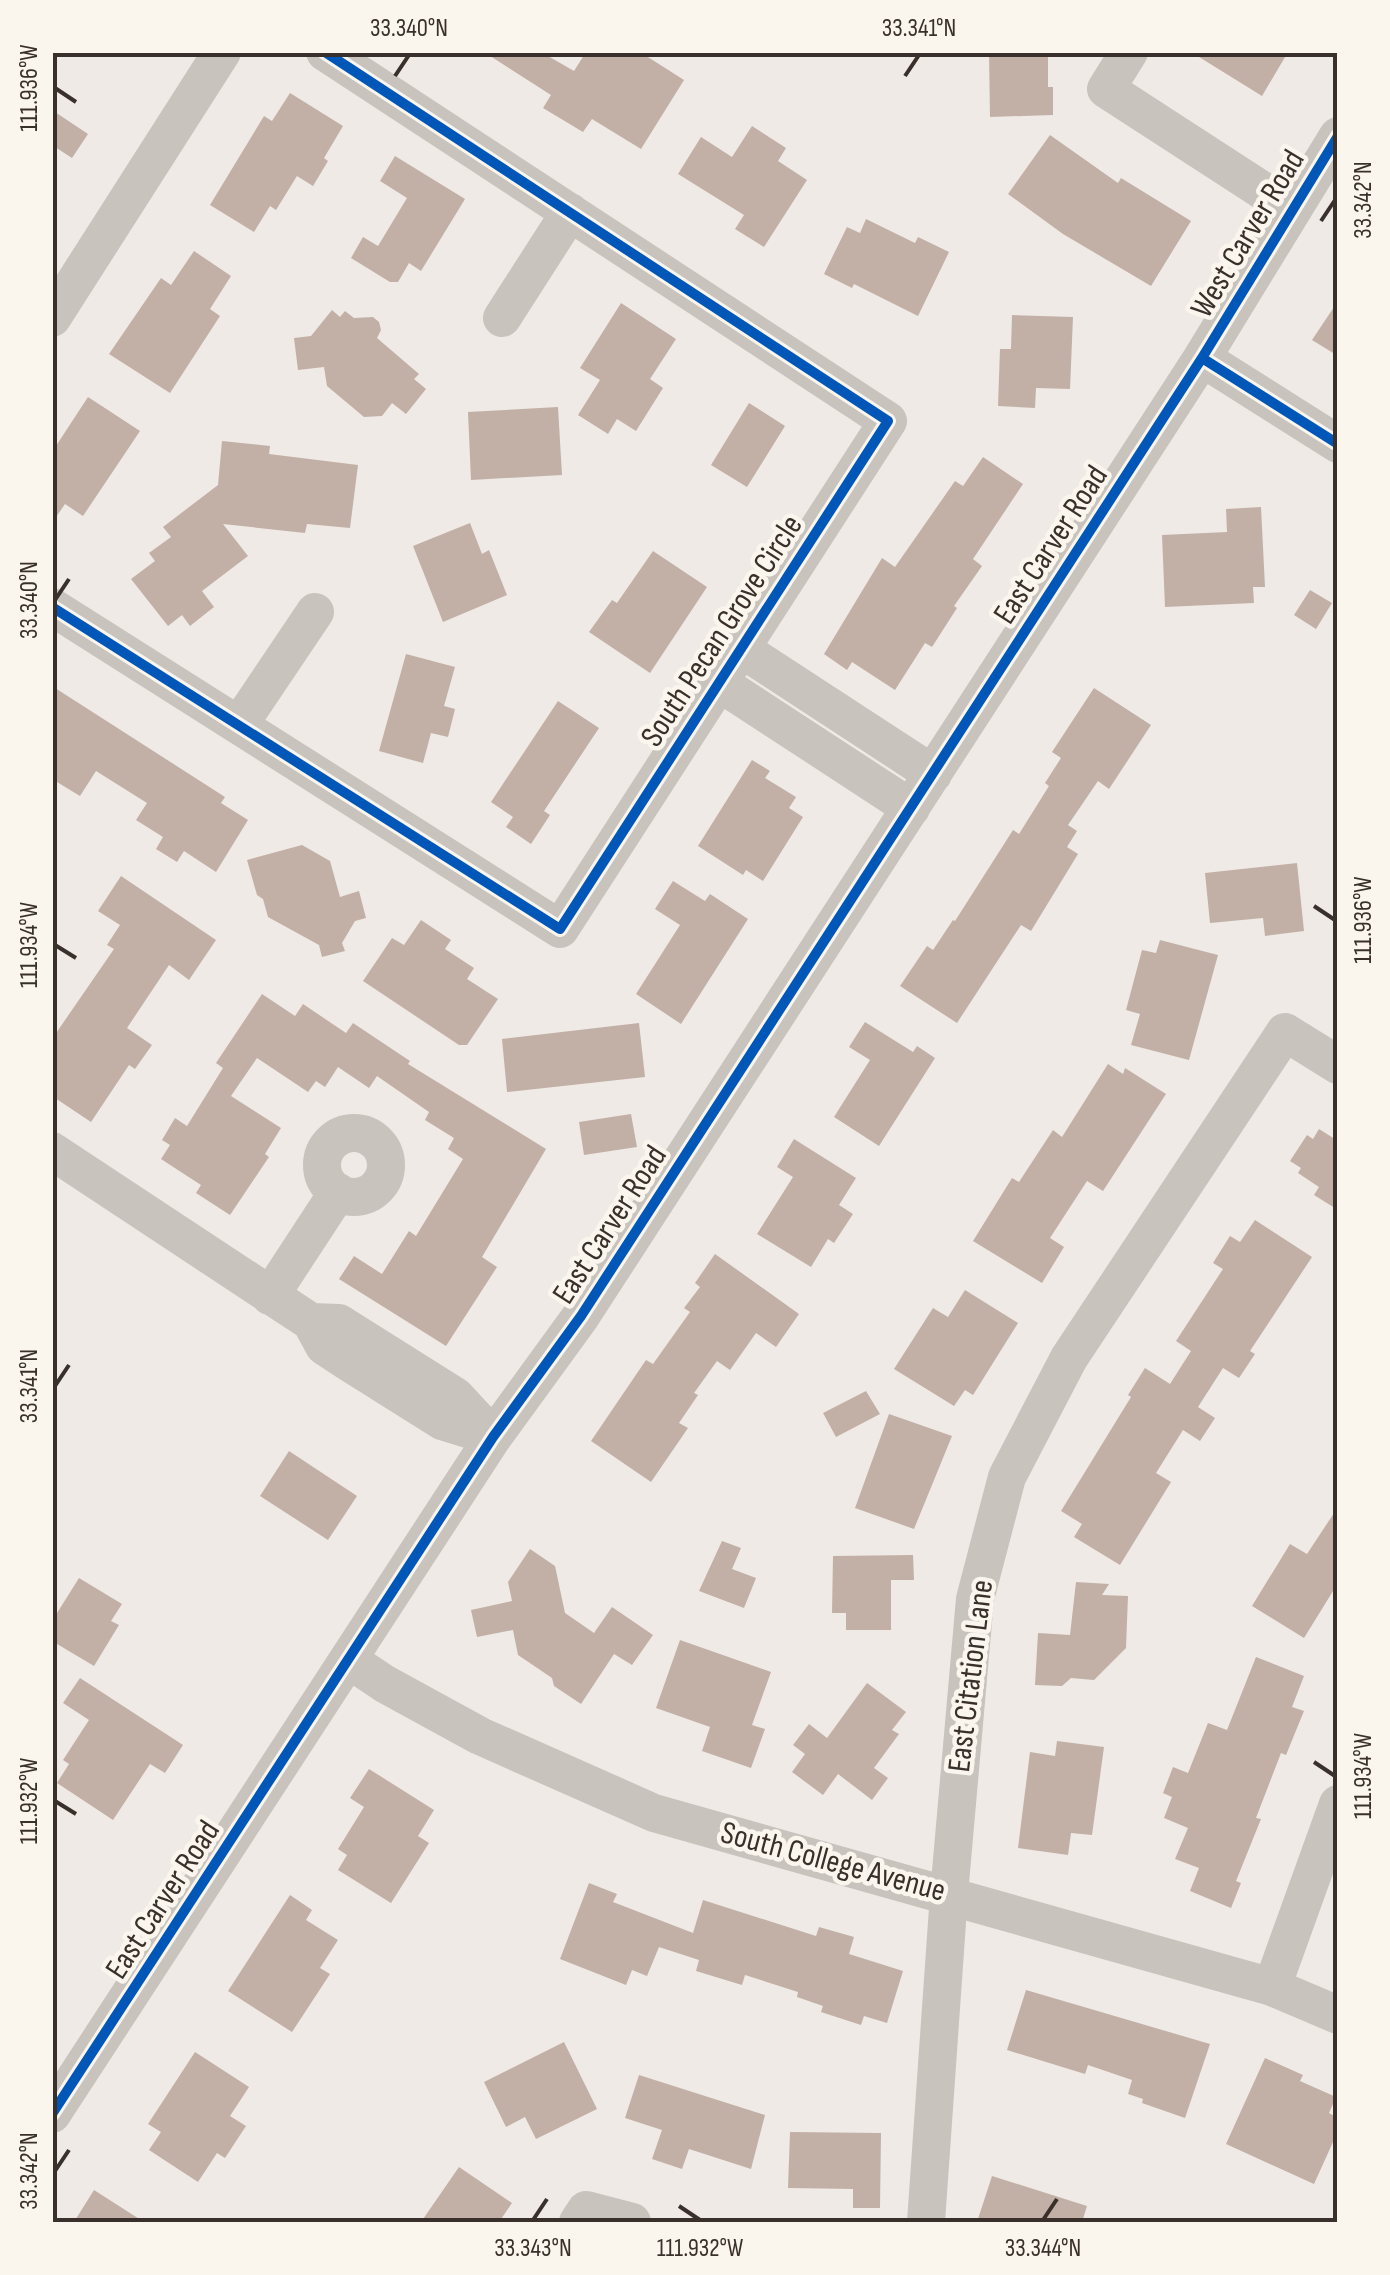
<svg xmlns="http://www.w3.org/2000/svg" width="1390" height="2275" font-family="'Sofia Sans Condensed',sans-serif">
  <rect width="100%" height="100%" fill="#efeae5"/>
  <path fill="#c2b0a7" d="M484 52H541L574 71 586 52H640L684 80 641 149 592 119 583 132 543 108 551 95Z
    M989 52H1048V87H1053V115L990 117Z
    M1191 52H1288L1262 96Z
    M290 93 343 126 324 158 328 161 313 186 297 176 276 210 270 206 254 232 210 205 264 116 272 121Z
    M52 110 88 134 72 158 52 145Z
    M752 126 786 148 778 161 807 180 764 247 735 229 744 215 678 174 701 137 732 157Z
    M1050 135 1118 183 1121 178 1191 221 1151 286 1063 234 1008 194Z
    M395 156 465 199 421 271 409 263 398 282H390L351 258 363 237 378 246 407 198 380 181Z
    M866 219 915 243 918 237 949 252 918 316 854 284 852 288 824 274 847 227 860 233Z
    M194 251 231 276 210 309 220 316 170 393 109 354 161 278 171 285Z
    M1338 301V356L1312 340Z
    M621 303 676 339 650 379 663 388 636 431 617 419 608 434 578 415 600 380 580 368Z
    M332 310 340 317 345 311 354 318 373 317 379 322 381 330 377 338 419 374 414 379 426 389 406 414 392 403 382 416 364 417 327 386 324 367 298 370 294 338 311 336Z
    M1012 315 1073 317 1070 389 1036 388 1035 408 998 406 1000 349H1011Z
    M88 397 140 431 83 516 65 504 52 523V452Z
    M749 403 785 426 747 487 711 465Z
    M558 407 562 475 471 480 468 412Z
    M222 441 270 446 269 454 358 465 350 528 307 524 305 533 223 524 248 556 202 591 214 607 190 626 182 615 168 626 131 579 155 561 149 553 171 537 163 527 218 485Z
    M983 457 1023 484 973 559 982 566 954 606 957 608 932 647 925 643 895 690 852 662 847 670 824 654 882 558 895 567 955 481 963 486Z
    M1261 507 1265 587H1253L1254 603 1165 607 1162 535 1227 532 1226 509Z
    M470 523 482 554 489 550 507 595 443 622 413 546Z
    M653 551 707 587 650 673 589 632 612 600 617 603Z
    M1310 590 1332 603 1316 629 1294 615Z
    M406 654 455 667 444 706 455 709 448 737 431 733 423 763 379 751Z
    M52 686 225 797 221 803 248 820 216 872 184 851 177 862 156 849 163 837 136 820 147 803 96 771 80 796 52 779Z
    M1094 688 1151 725 1109 789 1098 781 1068 825 1077 831 1067 847 1078 854 1031 931 1021 925 957 1023 900 986 927 946 933 950 953 920 955 921 1013 830 1019 834 1049 786 1045 783 1061 758 1052 752Z
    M558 701 599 728 544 811 550 815 531 844 506 827 513 817 491 802Z
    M752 760 770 771 765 778 796 797 789 808 803 817 763 881 746 870 743 875 698 846Z
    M302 845 330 861 340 897 359 891 366 918 355 921 342 943 345 951 322 957 319 945 268 917 263 899 257 895 247 860Z
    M1297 863 1304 931 1265 936 1263 918 1210 923 1205 873Z
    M121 876 216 940 189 980 169 965 127 1028 152 1045 135 1069 129 1065 91 1122 52 1096V1039L114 949 107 945 120 925 98 911Z
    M673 881 705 901 710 894 748 919 681 1024 636 994 680 925 655 909Z
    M421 920 451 940 445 949 474 968 467 979 498 999 467 1045H459L363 981 392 938 404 945Z
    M1160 940 1218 955 1189 1060 1131 1045 1140 1014 1126 1010 1142 950 1156 953Z
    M262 994 295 1016 303 1004 346 1033 353 1023 410 1061 408 1064 546 1149 482 1257 497 1267 446 1346 339 1279 354 1256 382 1274 409 1231 416 1236 463 1159 448 1149 454 1138 425 1120 429 1112 377 1076 369 1088 338 1067 325 1087 316 1081 308 1092 257 1058 231 1096 281 1128 265 1154 269 1157 230 1215 196 1193 201 1185 161 1159 170 1145 162 1140 175 1118 187 1126 223 1068 216 1063Z
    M865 1022 913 1052 917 1046 935 1058 879 1146 834 1117 870 1060 849 1047Z
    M639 1023 645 1077 507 1092 502 1039Z
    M1108 1064 1123 1074 1125 1068 1166 1094 1103 1191 1087 1181 1050 1238 1064 1247 1042 1283 973 1241 1012 1178 1019 1182 1053 1130 1062 1137Z
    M631 1114 637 1147 584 1155 579 1122Z
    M1319 1129 1338 1141V1210L1314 1195 1319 1187 1298 1173 1301 1168 1290 1161 1307 1135 1313 1139Z
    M794 1139 856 1178 839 1205 853 1214 834 1243 828 1239 811 1267 757 1234 793 1177 777 1167Z
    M1255 1220 1312 1257 1250 1351 1255 1354 1239 1378 1223 1368 1198 1407 1215 1418 1200 1441 1183 1430 1156 1473 1171 1482 1120 1565 1074 1537 1082 1524 1061 1511 1131 1397 1128 1395 1145 1368 1170 1384 1191 1351 1176 1341 1223 1269 1213 1263 1230 1236 1240 1242Z
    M715 1254 799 1314 776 1347 756 1333 730 1370 717 1361 694 1393 698 1395 679 1423 688 1428 651 1482 591 1441 646 1360 653 1364 690 1312 684 1308 700 1287 695 1283Z
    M965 1290 1018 1323 973 1395 965 1390 954 1406 894 1369 933 1308 948 1317Z
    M866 1391 880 1414 836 1437 823 1413Z
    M889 1414 952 1436 914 1529 855 1508Z
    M289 1451 357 1496 328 1540 260 1496Z
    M1338 1507V1583L1304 1638 1252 1606 1290 1544 1307 1554Z
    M722 1541 741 1548 732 1569 756 1578 744 1608 699 1591Z
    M530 1549 555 1566 565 1613 594 1633 612 1607 653 1635 632 1665 614 1654 581 1704 554 1686 552 1678 518 1655 513 1630 477 1637 471 1610 512 1601 508 1582Z
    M913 1555 914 1580H891V1630H846V1613H832L833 1556Z
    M79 1578 122 1604 111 1621 119 1625 94 1666 52 1641V1621Z
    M1076 1582 1109 1584 1102 1595 1128 1596 1126 1648 1094 1680 1071 1678 1062 1686 1035 1685 1038 1633 1070 1635Z
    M680 1640 771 1672 752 1725 765 1729 751 1768 702 1751 710 1727 656 1708Z
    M1256 1657 1304 1676 1292 1707 1304 1711 1286 1755 1281 1753 1256 1818 1261 1819 1236 1881 1241 1883 1231 1908 1190 1891 1199 1868 1175 1859 1188 1828 1164 1818 1172 1797 1163 1793 1173 1767 1188 1773 1208 1723 1227 1730Z
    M80 1678 183 1745 165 1773 150 1764 113 1820 57 1783 69 1764 63 1760 89 1720 63 1703Z
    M867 1683 906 1712 892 1730 899 1734 874 1768 888 1778 872 1800 838 1774 823 1795 792 1772 805 1754 793 1745 809 1724 827 1738Z
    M1057 1741 1104 1747 1092 1835 1071 1833 1068 1855 1018 1848 1030 1752 1055 1756Z
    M369 1769 434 1810 418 1836 429 1843 391 1903 338 1870 347 1855 338 1849 364 1807 350 1798Z
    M589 1883 617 1894 613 1902 693 1933 703 1900 816 1936 819 1927 854 1937 849 1954 903 1971 887 2023 864 2016 861 2025 821 2012 823 2006 797 1997 798 1992 745 1975 742 1985 696 1971 699 1960 659 1947 647 1976 632 1970 626 1985 560 1959Z
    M290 1895 312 1910 306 1920 338 1940 320 1968 330 1974 292 2032 228 1991Z
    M1026 1990 1210 2044 1185 2118 1142 2103 1143 2099 1128 2094 1132 2080 1088 2065 1085 2074 1007 2050Z
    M564 2042 597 2109 536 2139 525 2117 506 2127 484 2082Z
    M195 2052 249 2087 230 2116 246 2126 225 2158 217 2153 198 2182 149 2150 161 2132 148 2124Z
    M1265 2058 1303 2075 1300 2081 1336 2097 1329 2113 1338 2118V2131L1314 2184 1226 2144Z
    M639 2075 765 2115 751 2169 689 2149 682 2169 652 2159 662 2130 625 2118Z
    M790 2132 881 2133 880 2208H853V2189L788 2188Z
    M459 2167 512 2203 499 2222H421Z
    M992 2176 1087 2206 1082 2222H977Z
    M94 2190 144 2222H74Z"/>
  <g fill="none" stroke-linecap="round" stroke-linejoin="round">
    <path stroke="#c8c3bd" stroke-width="38" d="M1129 52 1106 89 1291 209
      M52 318 222 52
      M502 318 570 212
      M1202 358 1338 444
      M52 607 560 929 888 421 325 52
      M740 648 933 774
      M718 682 911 808
      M239 725 315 612
      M322 1165a32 32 0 1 1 64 0a32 32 0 1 1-64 0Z
      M52 1151 311 1322 339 1323 455 1396 493 1437
      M270 1296 338 1192
      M311 1322 324 1346 350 1363 442 1421 491 1436
      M349 1660 385 1684 480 1736 654 1813 1272 1987 1338 2015
      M1272 1987 1338 1804
      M52 2114 493 1437 581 1316 1202 358 1338 136
      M578 2222 586 2210 632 2222
      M926 2222 949 1894 975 1599 1007 1477 1069 1358 1285 1032 1338 1065"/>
    <defs>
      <path id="cycleway" d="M1202 358 1338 444
        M52 607 560 929 888 421 325 52
        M52 2114 493 1437 581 1316 1202 358 1338 136"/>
    </defs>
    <use href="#cycleway" stroke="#faf5ed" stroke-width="16"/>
    <use href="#cycleway" stroke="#0057b8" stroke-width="10"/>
  </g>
  <path fill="none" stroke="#3a302b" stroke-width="4" d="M395 76 409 55M905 76 919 55M55 88 76 102M1321 221 1335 200M55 600 69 579M1314 906 1335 920M55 945 76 958M55 1386 69 1365M1314 1762 1335 1776M55 1801 76 1814M55 2171 69 2150M679 2206 700 2220M533 2220 547 2199M1043 2220 1057 2199"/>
  <g text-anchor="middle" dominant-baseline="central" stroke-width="9" stroke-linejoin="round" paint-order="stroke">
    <g font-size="32" fill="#3a302b" stroke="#faf5ed">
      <text transform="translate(1248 234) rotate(-59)">West Carver Road</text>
      <text transform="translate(1051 545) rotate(-57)">East Carver Road</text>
      <text transform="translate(722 631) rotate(-57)">South Pecan Grove Circle</text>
      <text transform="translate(610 1225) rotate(-57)">East Carver Road</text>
      <text transform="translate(971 1676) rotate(-83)">East Citation Lane</text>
      <text transform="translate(833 1862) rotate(15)">South College Avenue</text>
      <text transform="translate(163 1900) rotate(-57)">East Carver Road</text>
    </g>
  </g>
  <rect width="1390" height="2275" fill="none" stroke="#faf5ed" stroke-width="110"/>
  <rect x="55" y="55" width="1280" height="2165" fill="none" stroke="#3a302b" stroke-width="4"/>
  <g font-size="25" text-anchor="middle" fill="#3a302b">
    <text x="409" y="36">33.340°N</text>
    <text x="919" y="36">33.341°N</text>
    <text transform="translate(28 88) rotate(-90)" y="9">111.936°W</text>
    <text transform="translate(1362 200) rotate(-90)" y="9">33.342°N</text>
    <text transform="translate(28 600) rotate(-90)" y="9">33.340°N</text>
    <text transform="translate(1362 920) rotate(-90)" y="9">111.936°W</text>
    <text transform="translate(28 945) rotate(-90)" y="9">111.934°W</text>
    <text transform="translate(28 1386) rotate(-90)" y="9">33.341°N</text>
    <text transform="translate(1362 1776) rotate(-90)" y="9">111.934°W</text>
    <text transform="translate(28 1801) rotate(-90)" y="9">111.932°W</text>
    <text transform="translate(28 2171) rotate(-90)" y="9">33.342°N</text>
    <text x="533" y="2256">33.343°N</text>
    <text x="700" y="2256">111.932°W</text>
    <text x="1043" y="2256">33.344°N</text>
  </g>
</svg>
